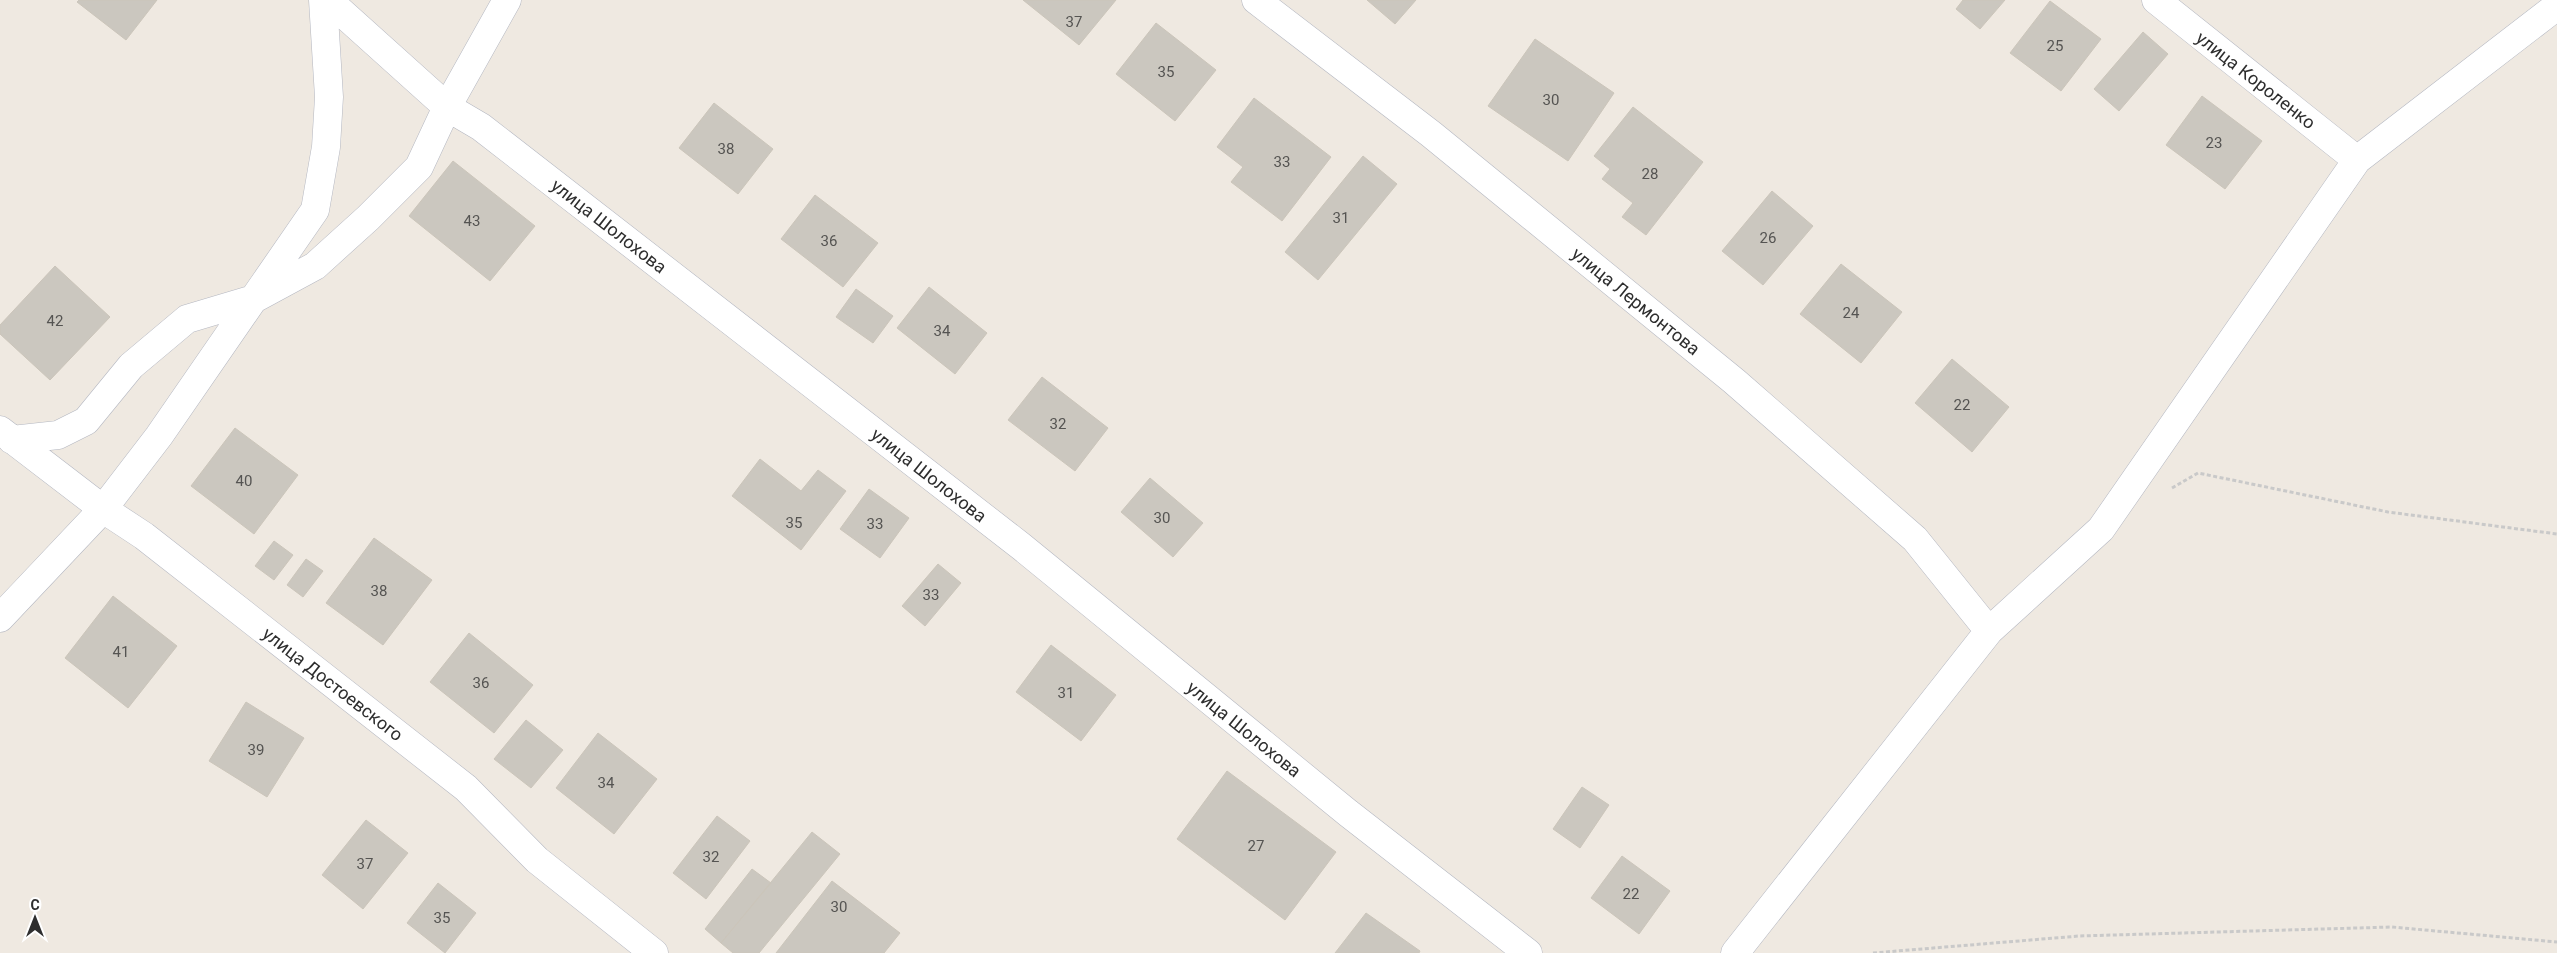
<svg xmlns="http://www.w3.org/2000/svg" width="2557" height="953" font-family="Roboto,sans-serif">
  <rect width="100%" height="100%" fill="#efe9e1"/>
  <path fill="#cbc7bf" stroke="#cbc5ba" d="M79 0H157L126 40 77 2Z
    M1023 0H1116L1079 45Z
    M1367 0H1416L1395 24Z
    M1963 0H2005L1980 29 1956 9Z
    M2050 1 2101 39 2061 91 2010 53Z
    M1156 23 1216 70 1175 121 1116 74Z
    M2143 32 2168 54 2119 111 2094 89Z
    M1535 39 1614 93 1568 161 1488 106Z
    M2202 96 2262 141 2225 189 2166 145Z
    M1254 98 1331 157 1282 221 1231 182 1243 167 1217 147Z
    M714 103 773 149 738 194 679 148Z
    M1633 107 1703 162 1646 235 1622 217 1633 203 1602 179 1610 169 1594 156Z
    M1363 156 1397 184 1318 280 1285 252Z
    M453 161 535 226 490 281 409 216Z
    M1772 191 1813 226 1763 285 1722 251Z
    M815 195 878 243 843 287 781 239Z
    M1841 264 1902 312 1861 363 1800 314Z
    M55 266 110 317 50 380 0 334V325Z
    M929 287 987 333 955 374 897 328Z
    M856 289 893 316 873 343 836 317Z
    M1952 359 2009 407 1972 452 1915 403Z
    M1042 377 1108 428 1075 471 1008 420Z
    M235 428 298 475 254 534 191 486Z
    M760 459 801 491 818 470 846 491 801 550 732 496Z
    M1150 478 1203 523 1173 557 1121 512Z
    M869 489 909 518 880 558 840 529Z
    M374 538 432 580 383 645 326 603Z
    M274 541 293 555 274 580 255 566Z
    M306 559 323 571 303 597 287 585Z
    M938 564 961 583 925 626 902 606Z
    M113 596 177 646 128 708 65 658Z
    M469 633 533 685 494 733 430 682Z
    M1051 645 1116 695 1081 741 1016 692Z
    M246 702 304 738 267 797 209 761Z
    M526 720 563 750 531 788 494 759Z
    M598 733 657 779 614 834 556 788Z
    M1227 771 1336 852 1285 920 1177 839Z
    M1582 787 1609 805 1580 848 1553 829Z
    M717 816 750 841 706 899 673 873Z
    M366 820 408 853 363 909 322 875Z
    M812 832 840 854 759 953H733L721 943Z
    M1622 856 1670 891 1639 934 1591 898Z
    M752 869 771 883 721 943 705 929Z
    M832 881 900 933 884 953H776Z
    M438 883 476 913 445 953 407 923Z
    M1366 913 1420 951 1419 953H1335Z"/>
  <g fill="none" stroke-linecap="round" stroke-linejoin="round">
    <defs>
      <path id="street" d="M328 0 447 107 481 127 1022 547 1348 813 1528 953
        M1256 0 1431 134 1734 381 1915 539 1989 631
        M2156 0 2357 160
        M0 430 103 509 144 536 466 788 537 860 654 953
        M12 440 58 435 86 421 131 366 187 319 254 299 315 266 368 218 419 167 447 107 507 0
        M0 618 103 509 159 436 315 210 326 147 329 97 323 0
        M1735 953 1989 631 2101 529 2357 160 2557 6"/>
    </defs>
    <use href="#street" stroke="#b4b7c1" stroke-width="29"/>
    <path stroke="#c9c9c9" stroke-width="3" stroke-dasharray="4 2.5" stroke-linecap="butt" d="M2172 488 2198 473 2388 512 2557 534
      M1873 953 2079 936 2392 927 2557 942"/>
    <use href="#street" stroke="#fff" stroke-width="28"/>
  </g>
  <g text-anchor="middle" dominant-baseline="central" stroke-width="4.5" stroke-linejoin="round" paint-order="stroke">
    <g font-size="15" fill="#555452">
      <text x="1074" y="22">37</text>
      <text x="2055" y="46">25</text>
      <text x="1166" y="72">35</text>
      <text x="1551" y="100">30</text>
      <text x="2214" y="143">23</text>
      <text x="726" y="149">38</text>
      <text x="1282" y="162">33</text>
      <text x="1650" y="174">28</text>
      <text x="1341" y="218">31</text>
      <text x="472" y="221">43</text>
      <text x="1768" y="238">26</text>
      <text x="829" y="241">36</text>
      <text x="1851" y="313">24</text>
      <text x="55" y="321">42</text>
      <text x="942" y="331">34</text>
      <text x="1962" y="405">22</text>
      <text x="1058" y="424">32</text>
      <text x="244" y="481">40</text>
      <text x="1162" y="518">30</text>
      <text x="794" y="523">35</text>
      <text x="875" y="524">33</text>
      <text x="379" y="591">38</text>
      <text x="931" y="595">33</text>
      <text x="121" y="652">41</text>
      <text x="481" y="683">36</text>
      <text x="1066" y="693">31</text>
      <text x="256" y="750">39</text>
      <text x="606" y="783">34</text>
      <text x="1256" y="846">27</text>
      <text x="711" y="857">32</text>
      <text x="365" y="864">37</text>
      <text x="1631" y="894">22</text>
      <text x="839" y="907">30</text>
      <text x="442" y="918">35</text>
    </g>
    <g font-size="18" fill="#2e2e2e" stroke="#fff">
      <text transform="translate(2256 80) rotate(38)">улица Короленко</text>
      <text transform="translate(609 226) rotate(38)">улица Шолохова</text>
      <text transform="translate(1636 301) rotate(39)">улица Лермонтова</text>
      <text transform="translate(929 475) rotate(38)">улица Шолохова</text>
      <text transform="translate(333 684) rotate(38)">улица Достоевского</text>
      <text transform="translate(1244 729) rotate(39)">улица Шолохова</text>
    </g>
  </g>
  <g transform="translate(35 918)" stroke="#ffffff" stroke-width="4" paint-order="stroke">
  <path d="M0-4L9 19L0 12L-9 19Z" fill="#2e2e2e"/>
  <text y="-8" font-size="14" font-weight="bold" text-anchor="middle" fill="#2e2e2e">С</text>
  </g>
</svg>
